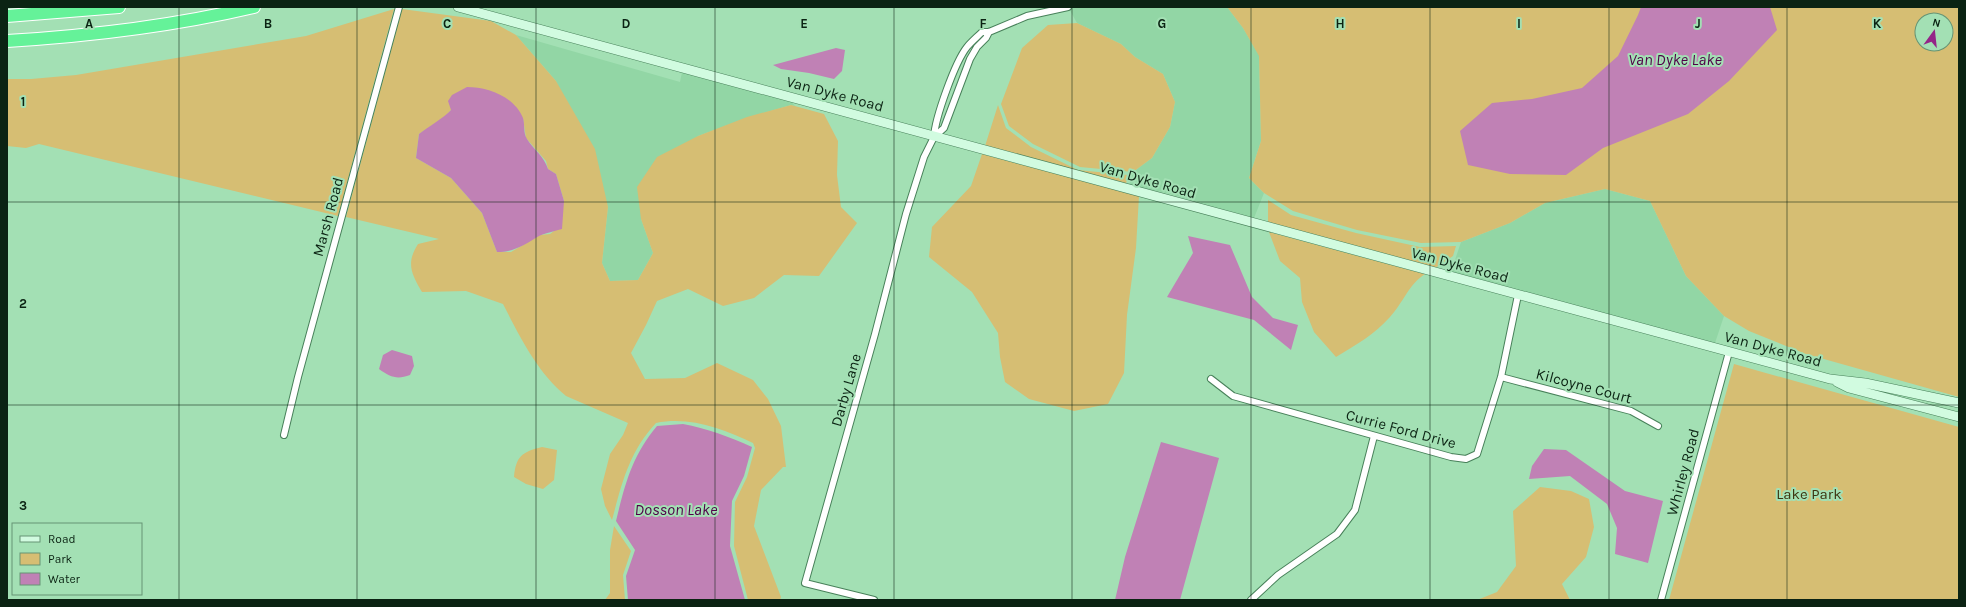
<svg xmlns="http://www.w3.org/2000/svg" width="1966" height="607" font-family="Karla,sans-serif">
  <rect width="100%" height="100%" fill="#a3e0b4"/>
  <path fill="#92d6a5" d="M1068 7H1227L1243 28 1259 55 1261 141 1249 178 1264 193 1254 218 1166 193 1129 185 1133 172 1152 158 1170 127 1175 102 1163 74 1135 57 1121 44 1077 23Z
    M516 35 680 82 682 72 791 101 795 106 791 105 747 118 698 136 641 219 653 253 638 280 610 281 602 263 608 207 556 81Z
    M1605 189 1650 201 1686 276 1724 316 1714 346 1451 272 1461 242 1510 223 1545 203Z"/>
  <path fill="#d6be73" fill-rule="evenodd" d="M1227 7H1959V397L1806 354 1749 331 1724 316 1686 276 1650 201 1605 189 1545 203 1510 223 1461 242 1421 243 1357 230 1293 211 1264 193 1249 178 1261 141 1259 56 1243 28ZM1922 20H1946V44H1922Z
    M394 9 338 216 39 144 26 148 7 146V79H31L76 75 306 36Z
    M402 9 491 21 516 35 556 81 595 149 608 207 602 263 610 281 638 280 653 253 641 219 637 187 657 157 698 136 747 117 791 105 824 114 838 141 837 175 841 207 857 223 819 276 784 275 754 298 723 306 688 289 657 301 646 325 631 353 645 379 685 378 717 363 753 380 768 399 781 426 786 467H783L761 490 754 526 781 597 780 600H748L734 546 735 502 747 477 755 448 753 443C723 429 690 416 656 423 629 452 622 483 612 520L605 506 601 489 610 454 623 435 628 423 566 396C537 372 520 337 503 304L466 291 422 292C411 273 406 263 418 244L439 239 346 217ZM451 110 523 118 526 138 546 161 548 169 556 174 564 201 554 231 550 234 540 235 511 252H497L482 213 451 178 416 158 419 134C429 127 445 118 451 110Z
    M1077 23 1121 44 1135 57 1163 74 1175 102 1170 127 1152 158 1133 172 1080 167 1033 144 1009 126 1001 104 1022 48 1048 25Z
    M998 105 1006 128 1031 147 1078 170 1128 175 1126 184 985 146Z
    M982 154 1139 196 1136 248 1127 315 1124 373 1108 404 1074 411 1029 399 1005 382 1000 357 998 333 972 292 929 257 932 227 971 186Z
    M1268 200 1291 215 1356 233 1420 247 1456 246 1453 256 1435 268 1268 223Z
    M1269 232 1425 274C1409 284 1403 303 1390 317 1375 334 1356 345 1336 357L1314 332 1302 302 1300 278 1280 261Z
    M1734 364 1959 427V600H1669Z
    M542 447 557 450 554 480 543 489 526 484 514 477C516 456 522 452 542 447Z
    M1540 487 1571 491 1589 499 1594 527 1586 557 1562 584 1570 600H1477L1497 592 1516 566 1513 511Z
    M614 526 631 551 623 575 625 600H605L610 593V550Z"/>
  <path fill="#c081b5" d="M1641 7H1770L1777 30 1729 81 1688 114 1603 148 1566 175 1510 174 1468 165 1460 131 1492 103 1532 99 1582 88 1618 56 1638 15Z
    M836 48 845 50 842 71 834 79 809 73 781 69 773 65Z
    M467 87C487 87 514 96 523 118 525 124 523 133 527 139 534 150 544 156 548 169L556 174 564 201 562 229C558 230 542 234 539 236 524 245 514 252 497 252L482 213 451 178 416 158 419 134C428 127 445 117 451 110L448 101 452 95Z
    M1188 236 1230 245 1252 297 1273 318 1298 325 1291 350 1254 320 1167 297 1193 253Z
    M392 350 412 356 414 366 410 375C397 380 390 377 379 369L383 355Z
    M683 424C706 428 730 437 752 447L744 476 732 501 730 546 745 600H628L626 576 635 550 616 521C625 484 632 456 657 426Z
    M1161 442 1219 458 1180 600H1115L1125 557Z
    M1544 449 1566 450 1625 491 1663 501 1648 563 1615 554 1617 528 1607 504 1570 476 1529 479 1532 466Z"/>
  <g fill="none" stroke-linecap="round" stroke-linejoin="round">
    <defs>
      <path id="street" d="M934 137C935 118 955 62 967 47 971 42 977 37 982 32H989L1027 16 1068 7
        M1501 377 1631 411 1658 426
        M1211 379 1233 396 1451 457 1466 459 1477 454 1501 377 1518 295
        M284 435 298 377 399 7
        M874 600 805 583 875 334 906 214 924 157 934 137 944 128 970 59 977 47 986 38 989 32
        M1251 600 1278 575 1337 534 1355 510 1374 436
        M1661 600 1729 352"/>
      <path id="secondary" d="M458 7 1830 379 1865 383 1959 403
        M1837 382 1849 388 1959 417"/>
      <path id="highway" d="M7 16 119 7
        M7 41C90 36 173 26 254 7"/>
    </defs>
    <use href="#street" stroke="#48815a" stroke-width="8"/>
    <use href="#secondary" stroke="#48815a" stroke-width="10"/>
    <use href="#highway" stroke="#fff" stroke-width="14"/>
    <use href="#street" stroke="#fff" stroke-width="6"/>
    <use href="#secondary" stroke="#d1fbe0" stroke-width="9"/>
    <use href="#highway" stroke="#65f299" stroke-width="12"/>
  </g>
  <path fill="none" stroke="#0b2313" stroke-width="1" stroke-opacity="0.55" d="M179 7V600M357 7V600M536 7V600M715 7V600M894 7V600M1072 7V600M1251 7V600M1430 7V600M1609 7V600M1787 7V600M7 202H1959M7 405H1959"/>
  <g text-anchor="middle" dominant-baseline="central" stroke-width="4" stroke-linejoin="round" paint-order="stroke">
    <g font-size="15" fill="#0b2313" stroke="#a3e0b4">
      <text transform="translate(835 94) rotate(15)">Van Dyke Road</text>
      <text transform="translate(1148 180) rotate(16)">Van Dyke Road</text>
      <text transform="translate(328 217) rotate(-75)">Marsh Road</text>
      <text transform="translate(1460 265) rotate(15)">Van Dyke Road</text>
      <text transform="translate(1773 349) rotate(15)">Van Dyke Road</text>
      <text transform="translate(1584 386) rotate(15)">Kilcoyne Court</text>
      <text transform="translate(846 390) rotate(-74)">Darby Lane</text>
      <text transform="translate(1401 429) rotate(15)">Currie Ford Drive</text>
      <text transform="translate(1683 472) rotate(-75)">Whirley Road</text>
    </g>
    <g font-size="15" fill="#3d330f" stroke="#a3e0b4">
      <text x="1809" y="494">Lake Park</text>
    </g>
    <g font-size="16" font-style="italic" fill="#4f0048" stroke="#a3e0b4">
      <text x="1675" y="59">Van Dyke Lake</text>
      <text x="676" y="509">Dosson Lake</text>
    </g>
  </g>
  <g font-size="13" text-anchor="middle" font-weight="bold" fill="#0b2313" stroke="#a3e0b4" stroke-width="4" stroke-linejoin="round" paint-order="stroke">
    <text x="89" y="28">A</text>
    <text x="268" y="28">B</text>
    <text x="447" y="28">C</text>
    <text x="626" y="28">D</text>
    <text x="804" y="28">E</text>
    <text x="983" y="28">F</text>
    <text x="1162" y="28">G</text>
    <text x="1340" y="28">H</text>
    <text x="1519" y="28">I</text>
    <text x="1698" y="28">J</text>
    <text x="1877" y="28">K</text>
    <text x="23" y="106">1</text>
    <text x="23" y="308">2</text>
    <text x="23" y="510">3</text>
  </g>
  <rect width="1966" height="607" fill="none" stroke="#0b2313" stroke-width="16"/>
  <rect x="12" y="523" width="130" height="72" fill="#a3e0b4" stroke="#669474"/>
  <rect x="20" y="536" width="20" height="6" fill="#d1fbe0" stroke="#669474"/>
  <text x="48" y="543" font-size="12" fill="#0b2313">Road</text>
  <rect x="20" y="553" width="20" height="12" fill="#d6be73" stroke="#669474"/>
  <text x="48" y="563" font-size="12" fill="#0b2313">Park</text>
  <rect x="20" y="573" width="20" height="12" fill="#c081b5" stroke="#669474"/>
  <text x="48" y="583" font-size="12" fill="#0b2313">Water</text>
  <g transform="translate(1934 32) rotate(15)"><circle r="19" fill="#a3e0b4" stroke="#669474"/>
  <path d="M0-3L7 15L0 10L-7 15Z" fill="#942688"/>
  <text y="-6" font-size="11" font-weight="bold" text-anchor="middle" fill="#0b2313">N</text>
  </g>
</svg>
